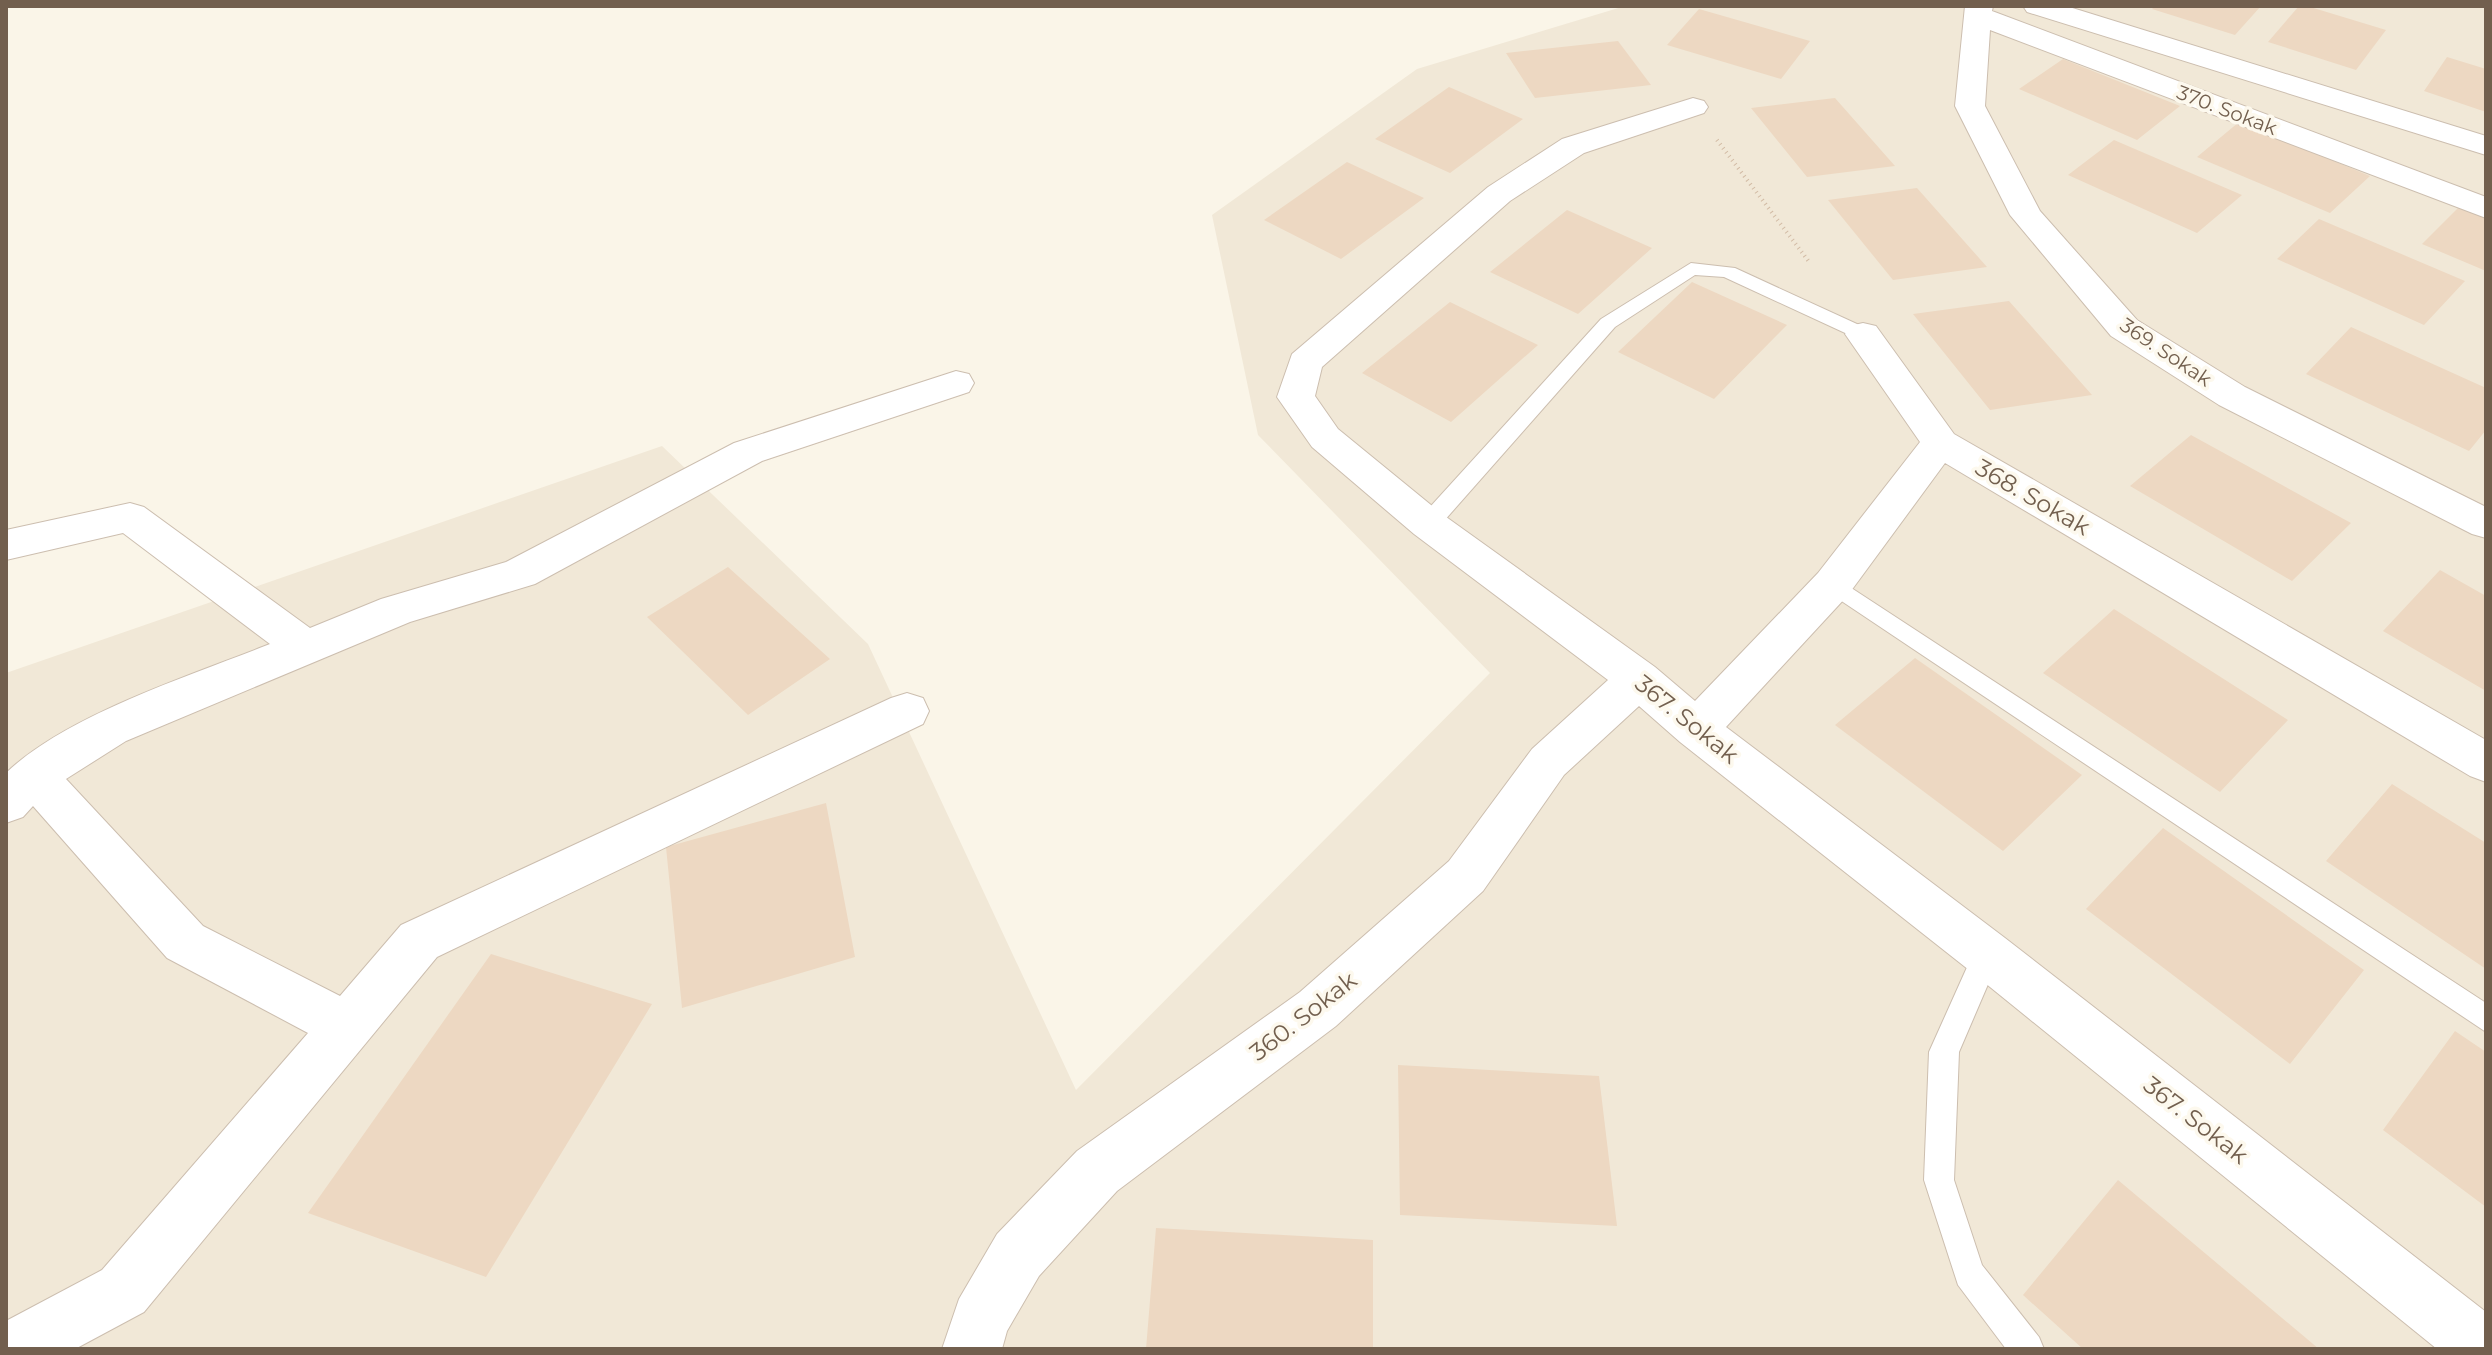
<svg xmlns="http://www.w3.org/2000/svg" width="2492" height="1355" font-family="Montserrat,sans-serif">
  <rect width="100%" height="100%" fill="#faf5e8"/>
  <path fill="#f1e8d7" d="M1625 6H2486V1349H6V673L662 446 868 644 1076 1090 1490 673 1258 435 1212 215 1417 69Z"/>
  <path fill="#edd8c2" d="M2155 6H2261L2235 35 2152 9Z
    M2299 6H2307L2386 30 2356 70 2268 42Z
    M1699 9 1810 41 1781 79 1667 45Z
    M1618 41 1651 85 1535 98 1506 53Z
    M2447 57 2486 69V112L2424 91Z
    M2063 59 2180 106 2137 140 2019 89Z
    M1449 87 1523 119 1450 173 1375 139Z
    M1835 98 1895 166 1807 177 1751 108Z
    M2239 122 2370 176 2330 213 2197 157Z
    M2114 140 2242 195 2197 233 2068 175Z
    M1347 162 1424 198 1341 259 1264 220Z
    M1917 188 1987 267 1893 280 1828 200Z
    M2461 205 2486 215V271L2422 244Z
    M1567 210 1652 248 1578 314 1490 272Z
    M2319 219 2465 281 2424 325 2277 259Z
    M1692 282 1787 325 1714 399 1618 352Z
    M2009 301 2092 395 1990 410 1913 314Z
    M1450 302 1538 345 1451 422 1362 373Z
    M2351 327 2486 388V430L2469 451 2306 374Z
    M2191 435 2351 523 2292 581 2130 486Z
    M728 567 830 659 748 715 647 617Z
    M2440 570 2486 596V691L2383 631Z
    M2114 609 2288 720 2220 792 2043 673Z
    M1915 658 2082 775 2003 851 1835 725Z
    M2392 784 2486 843V969L2326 861Z
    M826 803 855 957 682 1008 666 847Z
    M2163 828 2364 970 2290 1064 2086 909Z
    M491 954 652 1004 486 1277 308 1213Z
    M2455 1031 2486 1052V1207L2383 1130Z
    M1398 1065 1599 1076 1617 1226 1400 1215Z
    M2118 1180 2319 1349H2083L2023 1295Z
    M1156 1228 1373 1240V1349H1146Z"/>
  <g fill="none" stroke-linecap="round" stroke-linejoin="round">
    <defs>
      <path id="lane" d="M1691 263 1735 268 1870 330 1873 334 1863 340 1856 338 1724 277 1695 275 1615 327 1436 530H1420L1417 524 1420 518 1601 319Z
        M1833 576 2486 1003V1032L1825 590 1822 584 1825 578Z
        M1987 941 1997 945 2001 954 1959 1052 1954 1180 1982 1265 2039 1337 2044 1349H2006L1958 1285 1924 1180 1929 1052 1977 945Z"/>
      <path id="street" d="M1965 6H1993L1992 11 2486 197V218L1990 30 1985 106 2040 211 2137 320 2245 387 2486 507V538L2472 534 2219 405 2111 336 2010 215 1955 106Z
        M2023 6H2066L2486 136V155L2027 12Z
        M1693 98 1704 101 1708 107 1704 113 1584 153 1510 201 1322 367 1315 396 1338 429 1442 514 1655 667 1695 701 1818 573 1920 442 1845 334 1850 326 1863 323 1876 326 1954 434 2486 740V782L2470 776 1945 463 1848 595 1726 727 2005 938 2486 1312V1349H2437L1969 970 1680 742 1639 706 1564 775 1483 891 1336 1026 1117 1191 1039 1276 1007 1331 1002 1349H942L959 1299 997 1234 1077 1151 1300 992 1449 861 1532 749 1608 680 1414 534 1312 447 1277 397 1292 354 1488 187 1562 139Z
        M956 371 969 374 974 383 969 392 762 461 535 584 410 622 126 741 66 779 203 926 340 996 401 925 891 698 907 693 923 698 929 711 923 724 437 957 144 1312 75 1349H6V1321L102 1270 308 1033 167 958 33 806 23 817 6 823V773C66 715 192 675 270 644L123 533 6 560V530L130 503 144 507 310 628 381 599 506 562 734 443Z"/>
    </defs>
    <use href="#lane" stroke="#ccbeaf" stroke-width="2"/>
    <use href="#street" stroke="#ccbeaf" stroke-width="2"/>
    <path stroke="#d2bba5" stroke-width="4" stroke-dasharray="1 4" stroke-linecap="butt" d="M1717 140 1810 263"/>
    <use href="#lane" fill="#fff" fill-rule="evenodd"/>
    <use href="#street" fill="#fff" fill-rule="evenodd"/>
  </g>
  <g text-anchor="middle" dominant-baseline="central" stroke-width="7" stroke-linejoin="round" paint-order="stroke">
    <g font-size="20" fill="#725f4e" stroke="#fdf9ee">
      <text transform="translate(2227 110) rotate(21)">370. Sokak</text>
      <text transform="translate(2166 352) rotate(34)">369. Sokak</text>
    </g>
    <g font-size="24" fill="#725f4e" stroke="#fdf9ee">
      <text transform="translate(2033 497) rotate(30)">368. Sokak</text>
      <text transform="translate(1687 719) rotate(39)">367. Sokak</text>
      <text transform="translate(1303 1016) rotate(-38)">360. Sokak</text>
      <text transform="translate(2196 1120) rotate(38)">367. Sokak</text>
    </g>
  </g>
  <rect width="2492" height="1355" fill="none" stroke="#725f4e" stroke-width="16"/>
</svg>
